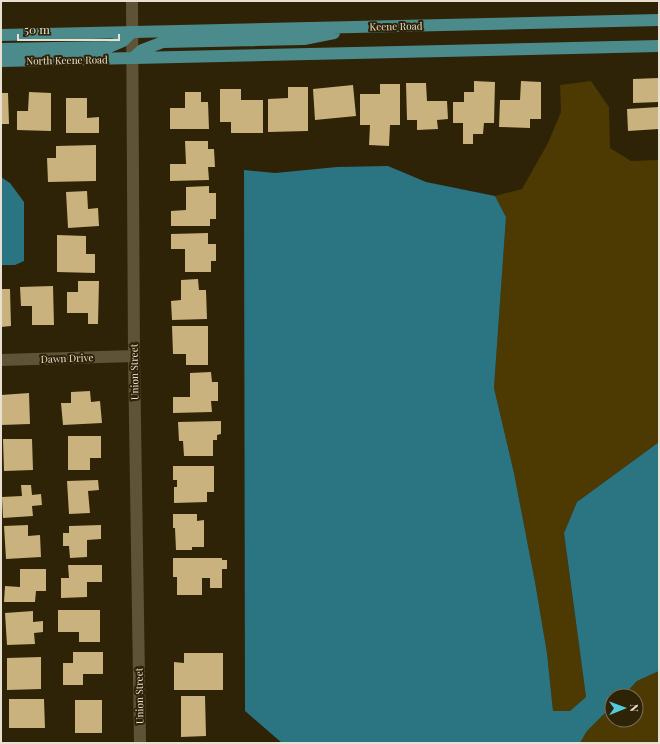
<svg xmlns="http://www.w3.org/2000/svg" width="660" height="744" font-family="'Playfair Display',serif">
  <rect width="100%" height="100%" fill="#2e2207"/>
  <path fill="#4d3a03" d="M591 81 609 107 610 148 631 161 659 160V442L577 502 564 533 586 697 570 711H553L547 653 535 582 514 473 494 388 506 217 495 196 522 189 548 143 561 112 560 85Z
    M659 671V743H580L587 731 612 706V720H636V696H623L637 681Z"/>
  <path fill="#2b7481" d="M388 166 426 182 495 196 506 217 494 388 514 473 535 582 547 653 553 711H570L586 697 564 533 577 502 659 442V671L637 681 623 696H612V706L587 731 580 743H282L245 711 244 170 275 173 337 167Z
    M1 177 10 183 24 202V261L15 265H1Z"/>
  <path fill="#c9b27e" d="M659 78V102L633 103V79Z
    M474 81 495 82 494 123H484L483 134H473V144H463V123H453V102H464V92H474Z
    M521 81 541 82V119H530V128L499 127 500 100H520Z
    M406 83H426L427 101H447L448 119 437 120 438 129 417 130V120H407Z
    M380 84H400V125H390L389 146 369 145 370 125H360V94H380Z
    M353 85 356 116 315 120 313 89Z
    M288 87H308V131L268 132V99L288 98Z
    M220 89H241V100H263V133H231V122H220Z
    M29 92 51 93V131L17 130V111H28Z
    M185 92H201V102H208L209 129H170V108H185Z
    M1 93H8L9 124H1Z
    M66 98H87V118L99 117V133H66Z
    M659 107V129L628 131 627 109Z
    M185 141H208V149H214L215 167H208L209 180 170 181V164H186Z
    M96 145V181L48 182 47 158H56V146Z
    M209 186V193H216V219H210V226H171V211L186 210V187Z
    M87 191 88 209 98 208 99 226 68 228 66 192Z
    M208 233V244H216V261H211V272H185V249H171V234Z
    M57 235 86 236V254H95V273L57 272Z
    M198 279 199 290H206L207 319 172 320 171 301 181 300V280Z
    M78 281H99L98 324H88V313H67V292H78Z
    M53 286 54 325H32V306H21L20 287Z
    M1 289H10L11 326 1 327Z
    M172 326H208V365H186V354H173Z
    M211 372 212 382H218V401H211L212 412 173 413V397H190V373Z
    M90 391 91 402 100 401 102 423 63 425 61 403H71V392Z
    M29 393 30 424 1 425V395Z
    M221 421V434L217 435V440H213V456H184L183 441H179L178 422Z
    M68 436H101V458H90V470H68Z
    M3 439H32L33 470 4 471Z
    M173 466H214V492H207V502L174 503V487H177V480H173Z
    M98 480 99 490 88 491 90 513 69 514 67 481Z
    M21 485H31L32 495 41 494 42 505 32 506 33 516 3 518 2 497 22 496Z
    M173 514H197V521L204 520V547H192V550H176L175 528H173Z
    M28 525V536L40 535 41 557 6 559 4 526Z
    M101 525V539L87 540V557L70 558 69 546H63V533H69V526Z
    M173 558H222V560H227V569H222V588H210V578H202V595H177V577H173Z
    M68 565H102V582H87V597L61 598V578H69Z
    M20 569H46V591H36L35 602H4L5 586 20 587Z
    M58 610H100V642H79V632H58Z
    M33 611V622L43 621V632L34 633 35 644 7 645 5 613Z
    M73 652H103V674H83V685H63V663H73Z
    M184 653H223V690H174V662L184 663Z
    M41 657V689L7 690V658Z
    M181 696H205L206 736 181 737Z
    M9 699H44L45 728H9Z
    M75 700H102V733H75Z"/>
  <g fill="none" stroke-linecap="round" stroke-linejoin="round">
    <path stroke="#5f5337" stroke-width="12" d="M132 1 134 356 140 743
      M1 360 134 356"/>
    <path stroke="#4c8b8b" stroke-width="12" d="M1 35 659 20
      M1 49 109 47 123 41 132 32
      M133 58 142 50 163 42 304 39 334 33
      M1 61 659 46"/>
  </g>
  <g text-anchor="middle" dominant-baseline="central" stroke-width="4" stroke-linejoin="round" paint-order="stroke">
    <g font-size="10" fill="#e8e1d1" stroke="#2e2207">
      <text transform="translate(396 26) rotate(-1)">Keene Road</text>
      <text transform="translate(67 60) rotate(-1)">North Keene Road</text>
      <text transform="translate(67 358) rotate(-2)">Dawn Drive</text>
      <text transform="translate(134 372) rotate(-91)">Union Street</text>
      <text transform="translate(139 696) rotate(-91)">Union Street</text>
    </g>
  </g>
  <rect width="660" height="744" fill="none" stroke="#e8e1d1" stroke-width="4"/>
  <g transform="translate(624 708) rotate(89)"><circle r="19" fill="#2e2207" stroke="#786e58"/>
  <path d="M0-3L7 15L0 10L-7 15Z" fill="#54cade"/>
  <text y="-6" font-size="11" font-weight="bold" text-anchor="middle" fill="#e8e1d1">N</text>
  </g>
  <path d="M18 34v6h101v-6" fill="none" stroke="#e8e1d1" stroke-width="2"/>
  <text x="24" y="34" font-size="12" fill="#e8e1d1" stroke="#2e2207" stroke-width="3" paint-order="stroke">50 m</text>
</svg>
